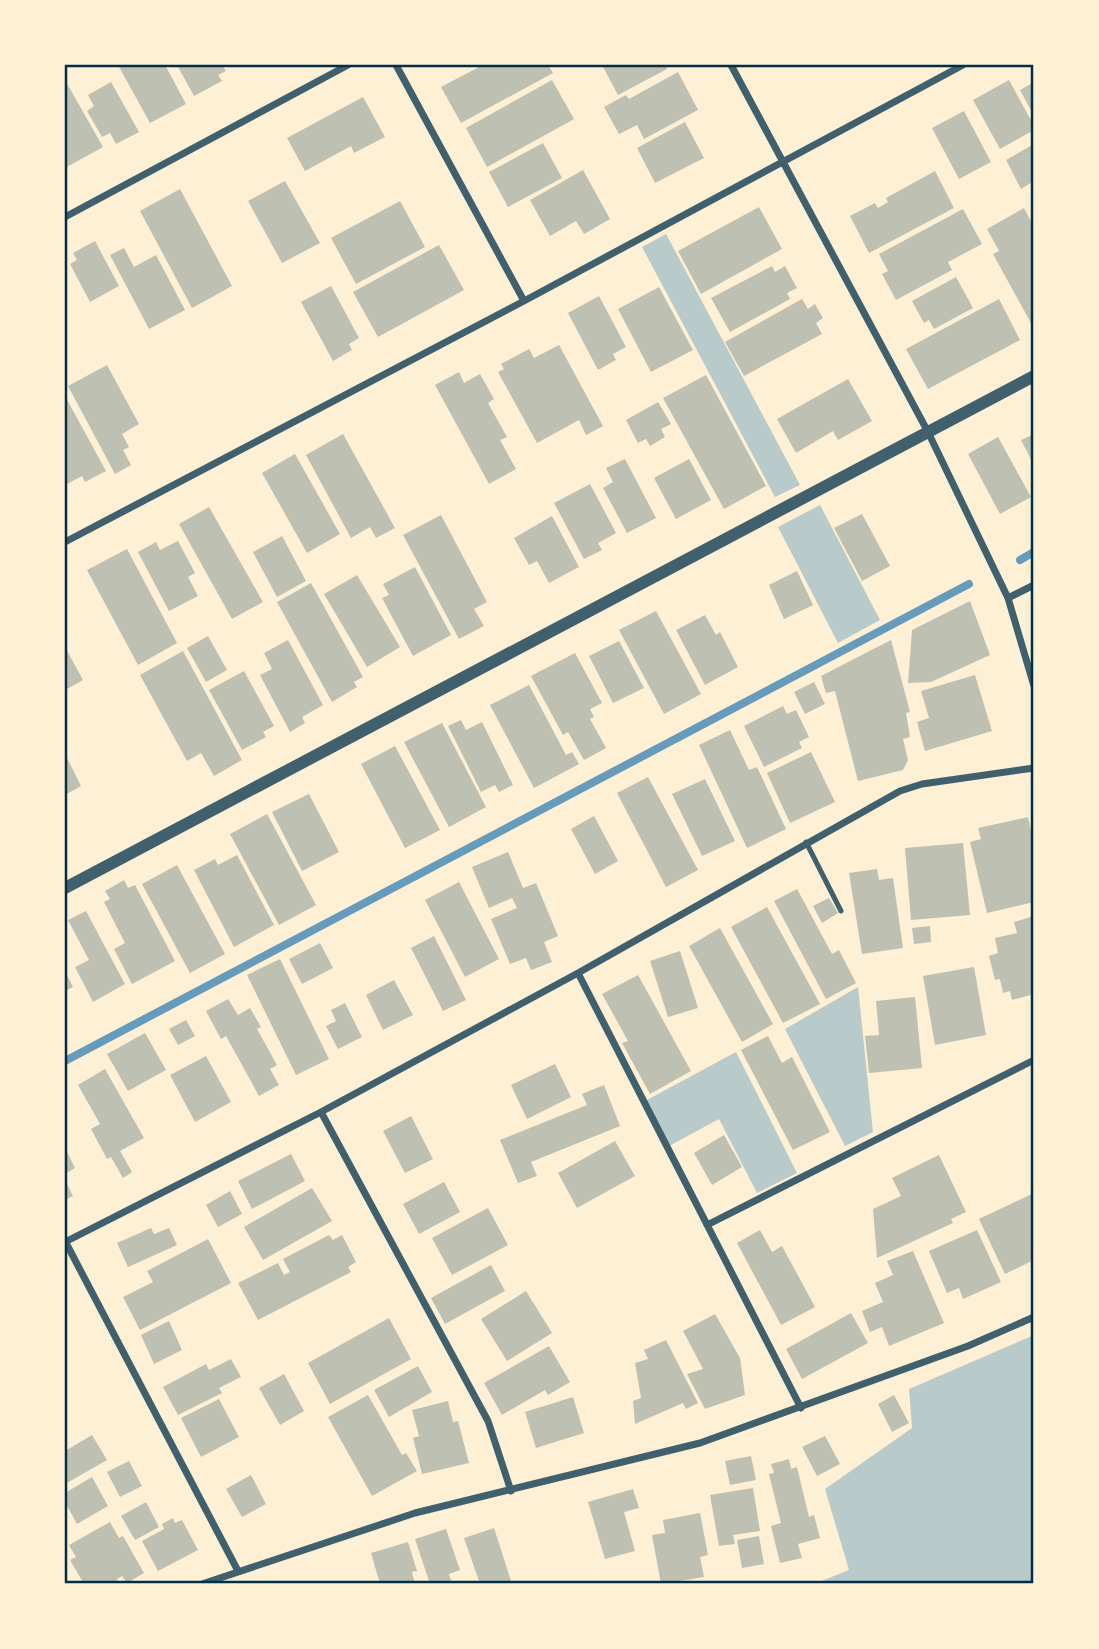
<svg xmlns="http://www.w3.org/2000/svg" width="1099" height="1649" font-family="'PT Serif',serif">
  <rect width="100%" height="100%" fill="#fdf0d5"/>
  <path fill="#b9caca" d="M666 234 800 485 775 497 642 247Z
    M820 505 880 620 838 643 778 527Z
    M858 987 873 1132 845 1146 785 1029Z
    M736 1052 797 1173 757 1193 719 1119 669 1146 645 1101Z
    M1034 1335V1584H814L849 1570 825 1489 912 1428 909 1389Z"/>
  <g fill="none" stroke-linecap="round" stroke-linejoin="round">
    <path stroke="#669bbc" stroke-width="8" d="M1020 560 1034 552
      M65 1061 969 584"/>
  </g>
  <path fill="#bec0b2" d="M118 65H165L186 104 150 123Z
    M177 65H222L226 71 218 75 222 81 194 96Z
    M483 65H548L553 73 461 123 441 87Z
    M602 65H665L667 69 618 95Z
    M678 72 698 110 644 139 637 125 619 134 604 107 626 95 629 99Z
    M65 80 103 147 65 168Z
    M552 80 574 119 487 167 466 128Z
    M1009 80 1034 126V130L1000 149 973 100Z
    M111 82 139 132 116 144 110 133 102 137 87 111 94 106 88 95Z
    M1034 82V116L1020 90Z
    M363 97 385 137 354 153 351 146 305 171 287 138Z
    M964 111 991 162 959 179 932 128Z
    M685 122 704 158 655 183 637 148Z
    M543 143 562 178 508 207 489 172Z
    M1034 144V181L1021 189 1006 160Z
    M583 170 610 219 584 234 576 221 550 236 530 200Z
    M935 171 954 208 869 253 850 216 875 203 878 208 888 202 886 198Z
    M285 181 320 243 282 263 248 201Z
    M180 189 232 286 192 308 140 211Z
    M400 201 425 247 356 284 331 238Z
    M759 207 782 249 701 294 678 251Z
    M1024 208 1034 227V324L1032 325 993 254 999 251 987 229Z
    M963 209 982 244 948 262 952 270 896 300 882 274 888 271 879 254Z
    M95 241 119 286 90 302 70 264 77 260 73 253Z
    M439 245 464 290 378 337 353 292Z
    M124 248 134 267 156 255 185 310 149 329 110 255Z
    M772 266 775 272 785 266 797 288 787 293 790 299 730 332 711 298Z
    M956 277 973 308 934 329 929 320 924 323 912 301Z
    M331 286 359 338 349 344 352 350 333 361 301 302Z
    M659 287 693 350 651 372 618 309Z
    M599 296 626 347 613 354 616 360 598 370 568 313Z
    M802 299 808 309 815 304 823 318 816 323 822 334 744 376 725 342Z
    M999 299 1020 340 928 389 906 349Z
    M559 345 603 426 586 435 579 420 537 443 498 372 504 369 501 364 529 349 534 358Z
    M107 365 139 424 122 434 129 447 123 450 131 465 115 474 68 386Z
    M459 372 464 383 480 374 494 399 488 403 507 437 500 440 516 469 489 484 435 385Z
    M706 375 766 486 724 509 663 398Z
    M848 379 872 421 838 440 833 431 796 453 777 419Z
    M65 396 106 471 85 482 82 476 67 484 65 480Z
    M658 402 671 424 661 429 665 437 650 446 646 439 638 443 626 420Z
    M343 434 395 528 376 538 370 527 351 538 306 455Z
    M1034 434V465L1021 440Z
    M998 437 1031 497 1000 514 968 454Z
    M295 454 340 534 307 553 262 473Z
    M625 459 656 518 627 533 603 488 613 482 606 468Z
    M689 459 711 500 676 519 654 478Z
    M590 484 616 533 598 543 602 550 584 559 554 503Z
    M209 507 263 602 232 619 179 524Z
    M862 514 890 566 862 581 834 528Z
    M441 515 487 602 474 609 484 626 459 639 403 535Z
    M552 516 579 567 549 583 537 561 529 565 514 538Z
    M282 536 306 581 277 597 253 552Z
    M178 541 195 573 188 577 198 596 169 611 138 552 156 542 160 550Z
    M127 549 177 643 138 665 87 570Z
    M415 567 451 635 413 656 382 598 389 595 383 584Z
    M797 571 813 605 784 619 769 585Z
    M357 575 400 647 367 667 324 594Z
    M311 583 363 677 354 682 357 687 332 702 277 602Z
    M970 601 990 655 931 682 908 683 912 630Z
    M656 611 701 694 664 714 619 630Z
    M705 615 716 635 720 632 738 667 705 685 676 630Z
    M208 636 227 670 206 682 187 648Z
    M288 640 323 705 302 717 305 723 290 732 260 675 272 669 264 653Z
    M891 640 910 712 906 713 910 737 903 739 908 760 903 770 858 781 835 691 826 693 821 676Z
    M619 641 644 688 613 703 589 656Z
    M65 647 83 680 65 690Z
    M183 651 242 760 214 776 201 753 187 761 140 675Z
    M575 653 602 703 590 709 594 717 590 719 606 748 584 760 568 732 563 735 531 676Z
    M244 671 274 726 263 732 266 737 242 750 209 690Z
    M975 675 992 731 925 751 917 722 929 718 921 691Z
    M814 682 825 704 805 714 794 692Z
    M529 685 566 755 572 752 579 764 534 788 490 705Z
    M783 706 787 714 796 710 809 737 799 742 802 748 764 767 744 726Z
    M461 720 466 730 482 722 513 785 499 792 495 785 481 792 448 726Z
    M442 723 486 807 449 827 404 742Z
    M730 730 749 770 757 767 786 829 747 848 699 745Z
    M395 746 440 830 405 848 361 764Z
    M811 752 835 802 790 823 767 773Z
    M65 754 81 786 65 795Z
    M648 777 698 870 666 887 617 793Z
    M705 779 735 841 702 856 672 794Z
    M309 794 339 852 302 871 272 812Z
    M267 814 316 905 279 925 230 834Z
    M594 816 618 861 595 874 571 829Z
    M1028 817 1034 845V855H1031L1034 871V902L987 913 970 842 981 839 978 828Z
    M963 843 970 915 911 920 905 848Z
    M508 852 523 888 536 883 558 936 544 942 552 962 531 970 526 958 510 964 491 919 517 908 512 898 489 908 472 867Z
    M237 855 274 925 234 947 194 870 215 859 218 865Z
    M177 865 225 954 190 973 142 884Z
    M877 869 879 880 893 878 903 948 862 954 849 873Z
    M124 880 128 888 135 885 175 961 132 984 114 949 125 943 104 902 110 899 105 891Z
    M459 882 499 959 465 977 425 900Z
    M797 889 832 954 839 950 856 983 826 999 774 901Z
    M829 898 838 913 822 923 813 906Z
    M767 907 820 1004 783 1023 731 927Z
    M86 911 125 984 93 1002 75 967 89 960 68 920Z
    M1034 916V994L1012 1000 1010 991 1003 993 1000 979 995 980 989 956 998 953 995 938 1017 933 1014 922Z
    M930 926 931 942 914 944 912 928Z
    M720 928 773 1024 742 1042 689 946Z
    M434 936 466 1000 443 1011 411 948Z
    M320 943 333 968 302 984 289 959Z
    M680 951 698 1008 668 1017 650 961Z
    M280 959 329 1059 296 1075 247 975Z
    M974 967 986 1035 935 1045 923 976Z
    M65 971 73 987 65 991Z
    M638 975 691 1071 650 1094 622 1043 628 1041 602 994Z
    M394 980 413 1015 383 1030 366 995Z
    M915 997 922 1068 869 1073 865 1036 879 1035 876 1001Z
    M228 999 238 1015 250 1008 261 1027 257 1029 277 1065 270 1069 279 1085 259 1096 226 1036 221 1039 206 1011Z
    M345 1003 362 1037 338 1049 326 1026 336 1021 331 1010Z
    M186 1020 195 1036 178 1045 169 1029Z
    M145 1033 166 1070 128 1091 107 1054Z
    M768 1036 782 1063 792 1057 830 1132 793 1150 741 1050Z
    M206 1056 231 1102 195 1122 170 1075Z
    M555 1064 571 1097 527 1119 511 1085Z
    M105 1069 144 1138 120 1151 132 1172 123 1178 111 1157 107 1159 91 1129 100 1124 78 1085Z
    M604 1085 620 1126 531 1162 537 1176 518 1183 500 1140 587 1105 582 1094Z
    M411 1116 433 1159 405 1173 383 1131Z
    M724 1135 742 1167 712 1185 694 1153Z
    M615 1141 635 1176 577 1208 558 1173Z
    M65 1148 75 1168 65 1174Z
    M291 1154 305 1181 252 1209 238 1181Z
    M939 1155 966 1212 951 1219 953 1223 877 1258 873 1209 901 1196 892 1178Z
    M65 1180 73 1196 65 1200Z
    M444 1182 460 1212 419 1234 403 1204Z
    M312 1188 332 1221 263 1260 244 1227Z
    M230 1191 242 1214 218 1227 206 1205Z
    M1034 1193V1260L1005 1274 979 1219Z
    M488 1208 508 1245 452 1275 432 1238Z
    M151 1228 154 1234 169 1228 177 1245 128 1267 117 1243Z
    M760 1230 772 1252 782 1246 815 1307 781 1325 737 1243Z
    M977 1230 1001 1282 963 1299 959 1288 947 1293 929 1251Z
    M329 1235 333 1240 342 1235 356 1262 348 1267 351 1272 258 1320 238 1283 278 1263 284 1275 290 1272 283 1259Z
    M208 1239 231 1283 140 1330 123 1297 153 1282 147 1271Z
    M913 1251 944 1323 889 1346 882 1327 870 1332 862 1311 883 1302 875 1283 893 1275 887 1261Z
    M491 1265 505 1291 445 1324 431 1298Z
    M526 1291 552 1333 507 1361 481 1319Z
    M851 1313 868 1343 802 1379 786 1349Z
    M715 1314 740 1358 745 1395 705 1409 687 1374 703 1369 683 1331Z
    M389 1318 411 1359 330 1404 308 1363Z
    M169 1321 182 1350 154 1364 141 1335Z
    M666 1340 698 1403 686 1409 683 1403 635 1424 633 1401 641 1398 635 1363 648 1359 644 1350Z
    M549 1346 570 1382 548 1395 545 1390 502 1415 484 1383Z
    M231 1359 241 1377 219 1388 222 1393 178 1415 163 1387 206 1364 209 1370Z
    M418 1366 432 1392 389 1417 374 1390Z
    M284 1374 304 1411 280 1425 259 1388Z
    M368 1395 402 1455 406 1453 417 1471 372 1496 328 1417Z
    M894 1395 909 1423 892 1432 878 1404Z
    M573 1397 584 1433 536 1448 525 1412Z
    M219 1399 239 1437 201 1457 181 1418Z
    M448 1401 453 1422 458 1421 469 1463 422 1474 413 1438 419 1436 412 1410Z
    M92 1435 107 1460 65 1484V1451Z
    M825 1436 840 1464 817 1476 802 1447Z
    M751 1456 756 1480 730 1485 725 1461Z
    M789 1459 791 1469 797 1467 809 1517 814 1515 820 1538 798 1544 802 1558 780 1563 771 1526 781 1523 769 1474 774 1473 771 1464Z
    M129 1461 142 1486 120 1497 107 1472Z
    M251 1475 266 1504 242 1517 226 1489Z
    M92 1477 108 1506 77 1524 65 1502V1493Z
    M753 1488 760 1531 733 1535 735 1544 719 1546 710 1495Z
    M633 1489 639 1508 624 1512 635 1551 605 1559 588 1502Z
    M146 1502 159 1527 135 1540 121 1516Z
    M700 1513 708 1555 700 1557 704 1577 661 1584 652 1535 665 1533 663 1520Z
    M173 1518 175 1523 182 1520 198 1550 158 1571 142 1541 164 1529 162 1524Z
    M110 1522 119 1538 123 1536 144 1573 127 1583 122 1576 117 1579 119 1584H84L70 1560 76 1557 69 1545Z
    M494 1528 512 1584H480L464 1538Z
    M446 1529 460 1570 449 1574 452 1584H430L415 1539Z
    M759 1536 764 1564 742 1568 737 1540Z
    M408 1542 417 1571 412 1572 415 1584H380L371 1553Z"/>
  <g fill="none" stroke-linecap="round" stroke-linejoin="round">
    <path stroke="#3f606c" stroke-width="5" d="M806 842 841 911"/>
    <path stroke="#3f606c" stroke-width="7" d="M396 65 524 301
      M731 65 928 432 1008 598 1034 686
      M65 217 348 65
      M65 542 524 301 963 65
      M1008 598 1034 585
      M578 973 801 1408
      M321 1112 488 1421 511 1491
      M707 1225 1034 1060
      M65 1241 238 1571
      M65 1242 321 1112 578 973 900 791 922 784 1034 768
      M202 1584 415 1513 700 1443 968 1346 1034 1317"/>
    <path stroke="#3f606c" stroke-width="12" d="M65 888 1034 376"/>
  </g>
  <rect width="1099" height="1649" fill="none" stroke="#fdf0d5" stroke-width="133"/>
  <rect x="66" y="66" width="966" height="1516" fill="none" stroke="#003049" stroke-width="2.5"/>
</svg>
